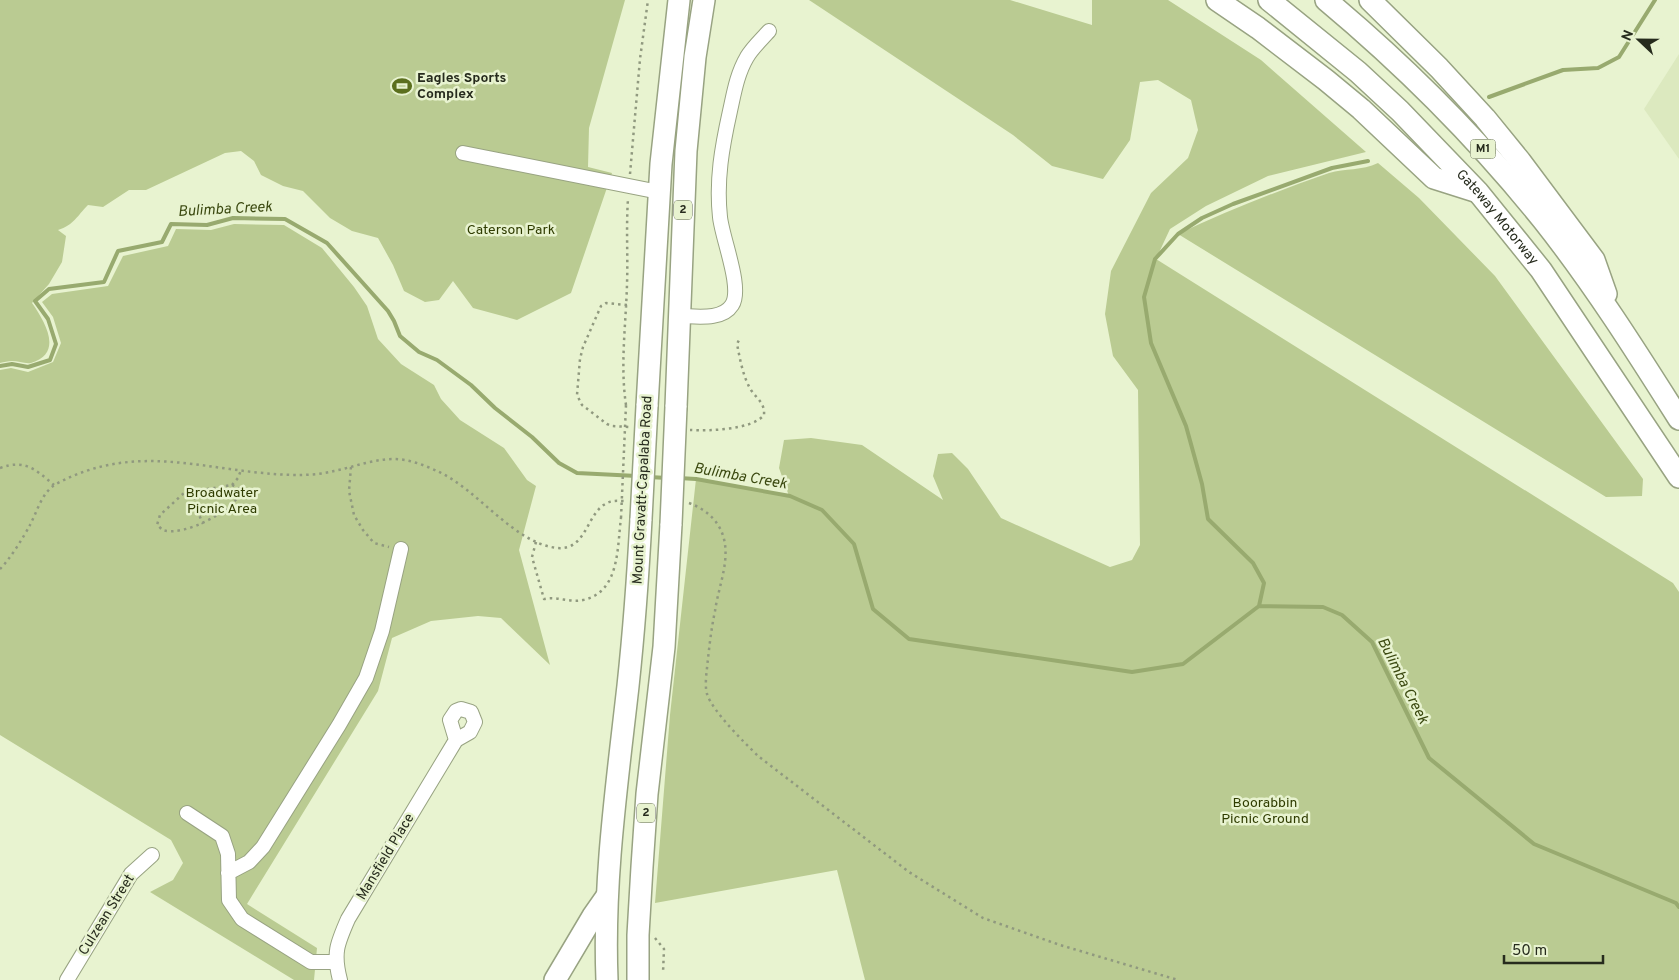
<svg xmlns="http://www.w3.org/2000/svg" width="1679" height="980" font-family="Overpass,sans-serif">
  <rect width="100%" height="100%" fill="#e8f3d0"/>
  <path fill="#dce9bf" d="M1679 54V159L1644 109Z"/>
  <path fill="#bacb92" d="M0 0H625L589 128 588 167 612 173 571 293 517 320 473 308 453 281 439 300 425 302 404 291 393 265 378 238 352 231 330 218 303 191 283 186 261 175 254 161 241 151 225 153 146 190H129L103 207 88 205C77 216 74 225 58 230L66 236 62 262 49 284 32 303C45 322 64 353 31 363 25 364 18 361 12 361 8 361 4 362 0 363Z
    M809 0H1010L1092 25V0H1168L1261 60 1366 152 1268 176 1206 206 1170 229 1156 259 1673 583 1679 592V980H865L837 870 655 903 670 715 696 479 789 496 779 468 784 440 811 438 862 445 943 500 933 476 938 454 952 453 968 469 1001 518 1110 567 1132 560 1140 545 1138 390 1113 356 1105 314 1111 271 1151 193 1188 158 1198 130 1191 100 1158 80 1140 82 1130 140 1103 179 1052 166 1013 135Z
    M1378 163 1419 198 1495 276 1643 479 1642 496 1606 497 1178 234C1227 211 1277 191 1329 173 1345 168 1362 171 1378 163Z
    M234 224 284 225 322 248 354 287 367 306 378 339 401 364 434 385 441 399 460 420 504 448 527 480 536 486 519 550 550 665 501 618 478 616 431 621 392 638 378 691 247 904 317 948 314 980H294L150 892 173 880 183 863 171 840 0 735V370L11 368 28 372 53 362 61 343 53 317 42 302 52 294 108 286 123 256 168 246 176 229 211 230Z"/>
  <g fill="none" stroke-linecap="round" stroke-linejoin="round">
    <path stroke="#98aa6f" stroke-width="4" d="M1489 97 1563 70 1598 68 1619 57 1655 0
      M0 366 12 364 28 367 50 360 56 344 48 319 35 301 49 289 104 282 118 251 162 242 171 224 207 225 233 218 285 219 327 243 388 311 394 321 400 336 419 352 437 360 471 385 495 408 532 437 559 463 577 473 637 476
      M649 477 667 478
      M679 478 696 479 790 496 822 510 854 544 873 609 909 639 1132 672 1183 664 1259 606 1323 607 1342 615 1372 642 1429 758 1534 844 1676 903 1679 907
      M1259 606 1264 583 1253 563 1208 519 1202 484 1186 426 1151 343 1144 297 1155 259 1178 234 1202 218 1233 204 1332 168 1368 161"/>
    <defs>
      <path id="minor" d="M463 153 659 192
        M679 316C695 316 722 321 732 305 743 288 722 238 720 217 716 180 722 147 730 111 734 93 737 74 747 57 752 48 762 39 769 31
        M461 709 471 712 475 722 470 732 456 740 450 720 456 711Z
        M187 813 222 836 228 854 229 900 242 919 311 962H335
        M228 873 249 862 263 847 339 725 366 678 382 631 401 549
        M67 980 131 874 152 855
        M340 980C333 953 337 944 348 919L456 740"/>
      <g id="highway">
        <path d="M1217 0 1258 28 1326 80 1361 109 1434 178 1475 191"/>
        <path id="s1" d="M1269 0 1358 72 1400 111 1478 192 1541 270 1679 477"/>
        <path d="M1326 0C1405 66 1478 139 1543 220 1593 283 1636 351 1679 419"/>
        <path d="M1370 0 1439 68 1485 118 1520 161 1594 260 1606 294"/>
        <path d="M647 406 661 164 679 0"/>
        <path d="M676 407 686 151 695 57 704 0"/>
        <path d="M555 980 593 916 607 896"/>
        <path d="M607 980C603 881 617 784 628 686 634 630 638 575 641 519"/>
        <path d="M638 980V935L642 867 647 794 664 647 671 524"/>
      </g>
    </defs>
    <use href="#minor" stroke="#98a382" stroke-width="16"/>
    <use href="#highway" stroke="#98a382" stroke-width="24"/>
    <path stroke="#90997f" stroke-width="2.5" stroke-dasharray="2.5 4" stroke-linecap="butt" d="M630 174 640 59 648 0
      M627 305 606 303 601 306 583 347 580 359 577 395 582 405 607 424 612 426 630 427
      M626 405C620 365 626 324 627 284 628 256 626 228 628 199
      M690 430C708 431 752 430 764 415 765 403 757 399 751 390 743 377 740 359 737 344L740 338
      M351 467 349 491 354 515 363 530 374 543 389 547
      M0 468C25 459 35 469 54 485
      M232 485 238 488 240 493C232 512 183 537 163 530 161 529 159 526 157 525L160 515 184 493Z
      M232 485 238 478 241 470
      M194 491 197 510 203 524
      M689 503C700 507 709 513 716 522 736 549 719 582 715 611 711 630 709 649 707 668 706 676 705 687 707 694 713 712 744 742 758 756L909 872 983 918 1060 945 1178 980
      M536 542 532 557 544 599C557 596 570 603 583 600 620 592 617 548 621 518
      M0 569C10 559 23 538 30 525 37 512 42 492 56 484 140 439 210 474 297 475 309 475 323 474 334 471 354 467 373 459 394 459 408 459 424 465 437 471 478 489 513 543 557 548 587 551 586 513 607 503 613 500 619 501 626 501
      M655 938 664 949 663 973"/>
    <use href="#minor" stroke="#fff" stroke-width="14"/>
    <use href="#highway" stroke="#fff" stroke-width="21"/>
    <defs>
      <path id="highway-bridge" d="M641 519 647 406
        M671 524 676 407"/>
    </defs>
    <use href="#highway-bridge" stroke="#98a382" stroke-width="24" stroke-linecap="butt"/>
    <path stroke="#90997f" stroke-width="2.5" stroke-dasharray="2.5 4" stroke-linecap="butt" d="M621 518 626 405"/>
    <use href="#highway-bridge" stroke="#fff" stroke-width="21"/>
  </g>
  <defs>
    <symbol id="stadium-bare" viewBox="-9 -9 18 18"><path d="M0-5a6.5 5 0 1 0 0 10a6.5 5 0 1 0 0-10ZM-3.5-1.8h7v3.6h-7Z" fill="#5b6f1d" stroke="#e8f3d0" stroke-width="2.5" paint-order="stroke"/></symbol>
  </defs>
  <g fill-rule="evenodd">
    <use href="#stadium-bare" x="388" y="72" width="28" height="28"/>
  </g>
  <g text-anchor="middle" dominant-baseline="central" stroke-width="5" stroke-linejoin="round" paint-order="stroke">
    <g fill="#e8f3d0" stroke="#606753" stroke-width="1">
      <rect x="1470.5" y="139.5" width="25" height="19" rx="4"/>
      <rect x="674" y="200.5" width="18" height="19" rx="4"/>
      <rect x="637" y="803.5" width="18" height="19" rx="4"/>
    </g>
    <g font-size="12" font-weight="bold" fill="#262b1d">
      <text x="1483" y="149">M1</text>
      <text x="683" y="210">2</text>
      <text x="646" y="813">2</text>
    </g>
    <g font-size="14" font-weight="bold" fill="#262b1d" stroke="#e8f3d0" text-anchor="start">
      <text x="417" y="78">Eagles Sports<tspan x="417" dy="16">Complex</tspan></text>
    </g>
    <g font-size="14" fill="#262b1d" stroke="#e8f3d0">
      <text stroke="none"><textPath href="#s1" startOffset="316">Gateway Motorway</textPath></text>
      <text transform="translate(643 490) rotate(-87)">Mount Gravatt-Capalaba Road</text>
      <text transform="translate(386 857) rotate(-59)">Mansfield Place</text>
      <text transform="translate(107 915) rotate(-58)">Culzean Street</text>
    </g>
    <g font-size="14" fill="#2f3c00" stroke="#e8f3d0">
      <text x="511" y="230">Caterson Park</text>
      <text x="222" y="493">Broadwater<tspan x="222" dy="16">Picnic Area</tspan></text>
      <text x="1265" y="803">Boorabbin<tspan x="1265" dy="16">Picnic Ground</tspan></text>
    </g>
    <g font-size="15" font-style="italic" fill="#3b4910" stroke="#e8f3d0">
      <text transform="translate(225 210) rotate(-3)">Bulimba Creek</text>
      <text transform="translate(740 477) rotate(10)">Bulimba Creek</text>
      <text transform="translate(1402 681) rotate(63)">Bulimba Creek</text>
    </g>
  </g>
  <g transform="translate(1639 40) rotate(292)" stroke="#e8f3d0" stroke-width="4" paint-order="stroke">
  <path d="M0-4L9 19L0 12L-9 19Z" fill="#262b1d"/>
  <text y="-8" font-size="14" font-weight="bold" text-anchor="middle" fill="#262b1d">N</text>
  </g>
  <path d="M1504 955v8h99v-8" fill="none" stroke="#262b1d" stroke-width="2.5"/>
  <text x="1512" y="955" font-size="15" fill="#262b1d" stroke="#e8f3d0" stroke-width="4" paint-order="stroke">50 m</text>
</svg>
